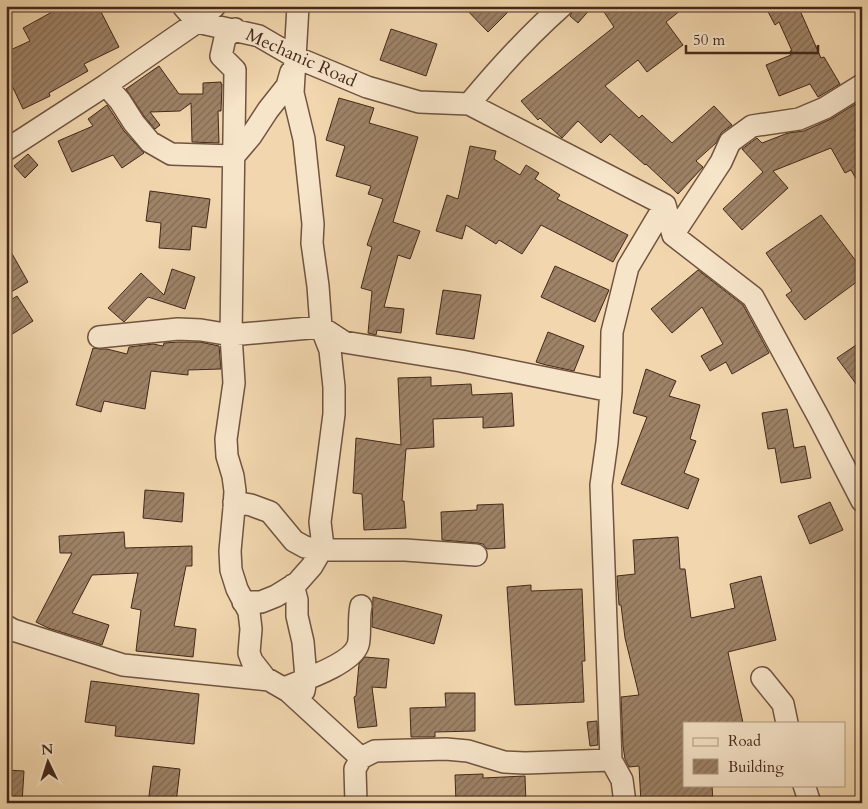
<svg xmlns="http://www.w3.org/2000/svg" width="868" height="809" font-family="Cardo,serif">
  <defs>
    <pattern id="building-hatch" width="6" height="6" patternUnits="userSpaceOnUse" patternTransform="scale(1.25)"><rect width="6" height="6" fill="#9e8367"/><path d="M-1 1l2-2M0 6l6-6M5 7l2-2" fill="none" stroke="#826b54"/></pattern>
  </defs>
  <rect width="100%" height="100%" fill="#f2d7ae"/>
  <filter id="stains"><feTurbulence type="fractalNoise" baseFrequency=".004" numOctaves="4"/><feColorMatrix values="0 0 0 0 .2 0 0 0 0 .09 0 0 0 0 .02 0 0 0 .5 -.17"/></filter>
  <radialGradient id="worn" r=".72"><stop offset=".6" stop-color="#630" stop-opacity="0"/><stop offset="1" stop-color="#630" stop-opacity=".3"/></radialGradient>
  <path fill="url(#building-hatch)" stroke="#44281b" d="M63 6H98L119 47 84 64 88 71 49 93 50 96 23 109 6 73V52L30 41 23 28Z
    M463 6H514L488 32Z
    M575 6H593L578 23 570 16Z
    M600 6H686L666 22 683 45 647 72 638 60 605 86 639 118 642 115 672 143 714 106 732 125 722 132 716 143 696 161 703 167 678 194 646 164 645 165 610 134 601 143 578 121 562 138 540 118 538 120 521 101 614 27Z
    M765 6H798L821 58 824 57 840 84 818 97 810 84 779 96 766 65 791 55 790 51H792L779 22 775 25Z
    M391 29 437 44 426 76 380 60Z
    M159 66 179 94H203V83L221 82V84H222L221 111H218L219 143 192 142 191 103 180 111 150 112 160 125 155 129 144 116 126 89Z
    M339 98 374 108 369 123 418 137 393 222 420 231 410 259 398 255 384 307 404 309 401 333 377 330 376 335 368 333 372 291 361 288 372 247 367 245 383 199 368 194 371 186 336 176 345 146 326 140Z
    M862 100V126L855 130 862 142V189L851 170 845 173 831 148 773 171 788 188 742 230 723 209 763 172 742 149 757 138 762 143 788 133 804 131 831 119Z
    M107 105 124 131 144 153 122 168 113 155 72 172 58 141 93 126 88 119Z
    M470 146 496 151 494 159 520 175 526 165 539 173 535 179 560 195 557 199 628 235 613 262 541 225 522 254 499 240 496 244 466 225 462 239 436 231 447 195 458 199Z
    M28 154 38 165 25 178 14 166Z
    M150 191 210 199 206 228 192 226 190 250 159 248 161 223 146 221Z
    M821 215 862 269V278L805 320 786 295 792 291 766 253Z
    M6 243 28 282 6 295Z
    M555 266 609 290 595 322 541 297Z
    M172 269 195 277 185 309 148 297 124 322 108 308 141 273 164 295Z
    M698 270 743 305 769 353 732 374 726 362 710 371 701 356 723 344 702 307 672 333 651 309Z
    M443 290 481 295 474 339 436 334Z
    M17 296 33 321 6 338V303Z
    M548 332 584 346 574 371 546 365 536 362Z
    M862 341V392L837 358Z
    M178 342H200L219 346 221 369 188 370V375L151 371 145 409 104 401 101 412 76 405 93 348 100 349H107L127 354 129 347 153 344 163 346 164 343Z
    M646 369 676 381 669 396 700 405 690 439 696 441 684 473 699 479 688 509 621 484 647 417 633 413Z
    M431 377V386L471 384 472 395 512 393 514 426 483 428V417L433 419 434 447 406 449 402 501H404L406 528 364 530 362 494 353 493 356 438 401 445 398 378Z
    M787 409 794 448 805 446 811 478 781 483 775 448 768 449 762 413Z
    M145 490 184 493 182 522 143 518Z
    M830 502 843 530 810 544 798 516Z
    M503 504 505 548 487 549 483 544 477 543 442 540 441 512 477 510V505Z
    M124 532 125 548 192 546V566H186L174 626 196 629 193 657 136 651 141 610 131 608 138 573 92 575 72 613 109 625 102 645 48 628 36 622 72 553H60L59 536Z
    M678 537 680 569H685L691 618 735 608 730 584 761 576 776 640 728 652 743 723H684V785H712L713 803H641L639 766 629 767 625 759 623 746 621 697 639 695 625 638 621 605H619L617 576 635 574 633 540Z
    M531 585V591L582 589 585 661H582L584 702 515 705 507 587Z
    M373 597 442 615 434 644 372 627Z
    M365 657 389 659 386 688 372 687 377 726 358 728 354 697 356 696 359 664Z
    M91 681 199 694 194 744 115 736 116 726 85 722Z
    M445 693H475V731L435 732V737H411L410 708 446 707Z
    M597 721 598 745 590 746 587 722Z
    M153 766 180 769 176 803H148Z
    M6 770 24 771 22 803H6Z
    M483 774V778L525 776 526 803H456L455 775Z"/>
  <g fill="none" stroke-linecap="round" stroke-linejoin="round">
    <defs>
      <path id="street" d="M183 6 197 22 215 6
        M235 29 225 38 221 56 235 70 231 335 234 383 226 439 227 456 233 476 235 491 234 508 230 551 231 570 237 589 249 612 251 629 249 653 252 661 266 679
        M106 85 120 101 134 123 150 142 171 154 234 156 251 136 268 110 287 86 291 72
        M469 104 665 205 673 235 753 297 819 418 862 501
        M6 150 106 85 197 22 259 36 295 57 367 87 419 102 469 104C498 69 528 36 562 6
        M673 235 721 162 730 142 752 126 799 119 825 108 862 85
        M99 337 178 329 201 330 231 335 321 327 344 342 461 361 611 391
        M234 502 251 505 270 512 294 541 305 547 321 550H405L476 555
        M293 585 297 600V616L303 642 306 678 304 691
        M243 602H261L276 596 297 583 312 566 323 547 320 522 334 414V387L330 350 321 327 318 286 312 243 313 224 304 139 293 93 298 6
        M6 626 13 630 123 665 269 680 288 691 361 758
        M762 678 783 704 787 723
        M284 688C301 681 352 664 358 645 361 636 358 618 361 606
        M804 785 810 803
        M356 803 355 769 361 758 375 751 446 749 468 751 504 762 525 763 611 760
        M625 803 622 780 611 760 601 485 607 442 611 391 612 332 628 267 665 205"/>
    </defs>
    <use href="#street" stroke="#705440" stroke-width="24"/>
    <use href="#street" stroke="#f7e5ca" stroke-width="21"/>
  </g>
  <g text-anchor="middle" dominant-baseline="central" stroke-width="4" stroke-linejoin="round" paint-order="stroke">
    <g font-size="18" fill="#44281b" stroke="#f7e5ca">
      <text transform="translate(301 58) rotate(24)">Mechanic Road</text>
    </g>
  </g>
  <rect width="868" height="809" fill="none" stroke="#f2d7ae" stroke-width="25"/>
  <rect x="8" y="8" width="853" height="794" fill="none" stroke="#44281b" stroke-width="2.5"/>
  <rect x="12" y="12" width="843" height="784" fill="none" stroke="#44281b"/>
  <rect x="683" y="722" width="162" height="65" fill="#f7e5ca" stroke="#af9984"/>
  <rect x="693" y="738" width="25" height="8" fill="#f7e5ca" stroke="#af9984"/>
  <text x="728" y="746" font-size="15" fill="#44281b">Road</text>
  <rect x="693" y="759" width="25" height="15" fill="url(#building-hatch)" stroke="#af9984"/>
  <text x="728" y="772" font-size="15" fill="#44281b">Building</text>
  <g transform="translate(48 762) rotate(356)" stroke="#f7e5ca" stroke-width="4" paint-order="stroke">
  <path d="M0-4L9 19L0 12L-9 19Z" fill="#44281b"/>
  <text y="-8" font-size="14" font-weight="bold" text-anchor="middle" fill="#44281b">N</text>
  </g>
  <path d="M686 45v8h132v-8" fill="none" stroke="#44281b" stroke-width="2.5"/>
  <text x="693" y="45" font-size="15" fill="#44281b" stroke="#f7e5ca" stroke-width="4" paint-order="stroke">50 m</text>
  <rect width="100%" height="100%" filter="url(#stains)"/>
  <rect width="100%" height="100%" fill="url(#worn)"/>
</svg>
